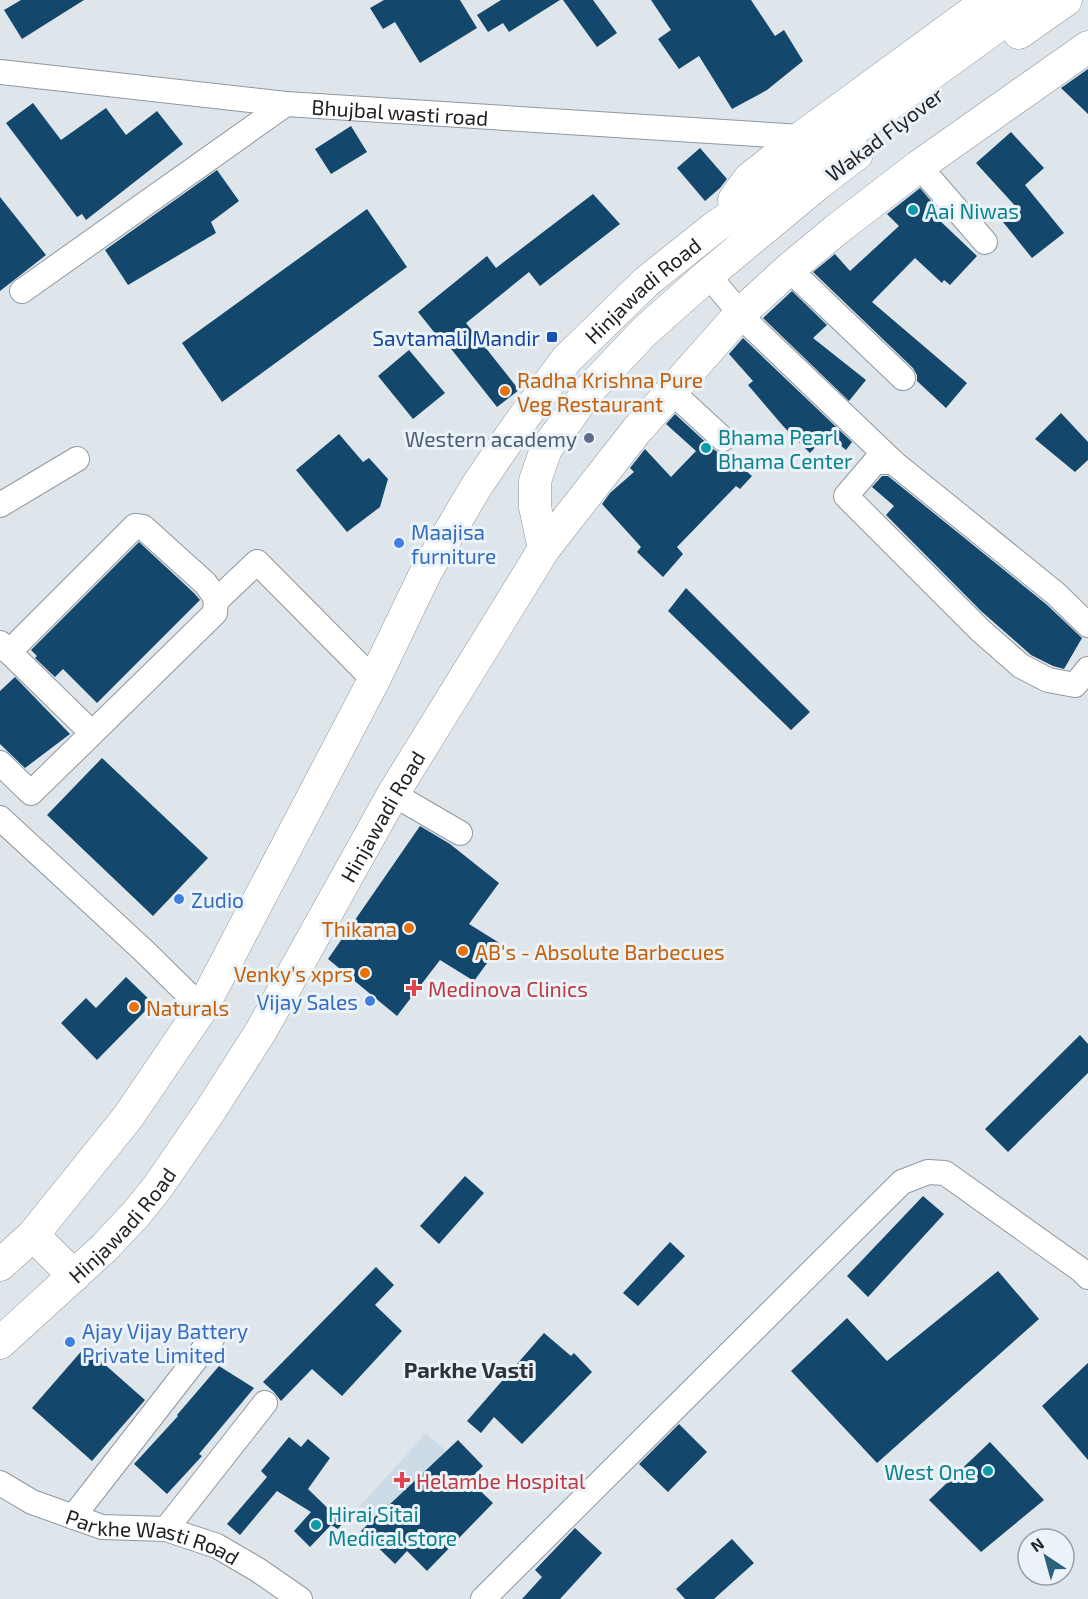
<svg xmlns="http://www.w3.org/2000/svg" width="1088" height="1599" font-family="'Exo 2',sans-serif">
  <rect width="100%" height="100%" fill="#dee6ec"/>
  <path fill="#cddbe7" d="M426 1433 447 1452 379 1527 358 1508Z"/>
  <path fill="#13486c" d="M21 0H84L22 39 4 10Z
    M384 0H460L477 28 420 63 395 22 383 29 370 8Z
    M501 0H560L509 32 503 23 488 32 477 15Z
    M563 0H593L617 33 597 47Z
    M651 0H751L775 36 784 30 803 61 767 90 732 109 699 56 679 69 658 39 671 30Z
    M1088 69V114L1061 88Z
    M33 103 61 140 106 108 126 135 157 111 183 144 86 220 82 214 77 217 6 123Z
    M351 126 367 152 331 174 315 149Z
    M1011 132 1044 168 1025 185 1064 233 1032 258 1003 222 1019 210 976 163Z
    M700 148 727 179 720 188 705 201 677 168Z
    M217 170 239 201 211 222 216 233 128 285 105 250Z
    M920 188 942 214 937 218 977 256 950 285 944 280 942 283 915 258 872 302 967 383 946 408 917 381V375L913 368 813 272 835 254 850 271 899 226 887 214Z
    M593 194 620 224 540 286 529 272 466 323 519 390 497 407 444 340 442 342 418 312 487 256 496 268Z
    M0 197 46 255 0 291Z
    M367 209 407 267 222 402 182 343Z
    M792 291 827 325 813 338 866 380 849 401 763 318Z
    M743 338 852 442 846 450 827 434 810 453 783 426 748 385 753 381 729 354Z
    M409 350 445 393 413 419 378 376Z
    M1061 413 1088 442V460L1075 472 1035 439Z
    M675 414 713 449 719 453H725L752 476 740 489 736 486 677 547 683 554 663 577 637 552 641 547 602 504 610 493 634 472 630 468 645 449 671 477 696 451 666 424Z
    M339 434 363 462 369 458 388 479 380 507 347 532 296 470Z
    M882 476H888L1046 604 1082 638 1064 669 1053 666 1031 655 981 611 886 515 894 506 872 487Z
    M139 542 194 593 200 600 97 703 63 669 55 677 35 658 37 656 31 650Z
    M686 588 810 712 791 730 668 611Z
    M15 677 70 734 25 768 0 744V691Z
    M102 758 208 858 153 916 47 815Z
    M420 826 450 844 499 883 469 924 501 944 474 981 440 960 397 1016 328 959Z
    M126 977 153 1003 97 1060 61 1023 86 998 96 1008Z
    M1080 1035 1088 1044V1073L1008 1152 985 1129Z
    M465 1176 484 1193 439 1244 420 1226Z
    M923 1196 944 1214 868 1297 847 1276Z
    M670 1242 685 1256 638 1306 623 1293Z
    M376 1267 394 1285 375 1305 402 1331 342 1396 312 1369 281 1401 274 1392 263 1382Z
    M998 1271 1039 1319 877 1463 791 1371 847 1318 887 1361Z
    M544 1333 571 1356 574 1353 592 1372 522 1444 494 1417 481 1433 467 1421Z
    M85 1347 145 1400 92 1461 32 1408Z
    M1088 1363V1460L1042 1406Z
    M219 1366 254 1388 199 1454 202 1456 167 1494 134 1464 178 1416 177 1415Z
    M679 1424 707 1452 668 1492 639 1464Z
    M289 1437 301 1447 308 1439 330 1458 308 1489 343 1523 338 1529 331 1525 310 1547 294 1531 311 1512 277 1491 240 1535 227 1524 267 1477 261 1471Z
    M458 1440 483 1466 469 1480 493 1503 427 1571 407 1551 395 1564 361 1531 388 1504 389 1505Z
    M990 1442 1044 1500 981 1552 929 1500Z
    M575 1528 602 1553 560 1599H522L542 1577 535 1570Z
    M732 1539 754 1563 714 1599H685L676 1589Z"/>
  <g fill="none" stroke-linecap="round" stroke-linejoin="round">
    <defs>
      <g id="minor">
        <path id="s1" d="M0 72 286 104 802 137"/>
        <path d="M919 166 985 242"/>
        <path d="M789 269 903 378"/>
        <path d="M708 275 750 325 893 462"/>
        <path d="M22 291 286 104"/>
        <path d="M671 391 723 439"/>
        <path d="M0 505 77 459"/>
        <path d="M216 601 257 562 374 680"/>
        <path d="M1088 625 1055 593 893 462H875L846 496 981 631 1021 666 1048 680 1075 685 1088 669"/>
        <path d="M0 643 92 733"/>
        <path d="M0 763 31 793 215 613 216 598 205 583 143 527 135 526 9 652"/>
        <path d="M393 794 460 833"/>
        <path d="M0 818 143 950 202 1008"/>
        <path id="s2" d="M0 1483 32 1502 102 1527 166 1529 217 1546 258 1570 300 1599"/>
        <path d="M73 1517 213 1337"/>
        <path d="M166 1529 265 1403"/>
        <path d="M483 1599 902 1182 928 1172 945 1173 1081 1270 1088 1277"/>
      </g>
      <g id="major">
        <path d="M1019 33 1066 0"/>
        <path d="M734 200 749 179 802 137 989 0"/>
        <path d="M544 549 535 507V481L546 449 590 389 645 331 708 275 819 183 857 154"/>
        <path d="M33 1235 74 1276"/>
        <path id="s3" d="M0 1265 33 1235 128 1117 202 1008 374 680 426 572 476 487 516 428 566 360 646 282 715 227 804 166 1033 0"/>
        <path id="s4" d="M0 1343 104 1248 136 1214 157 1188 210 1111 261 1031 393 794 544 549 637 430 741 313 789 269 836 230 919 166 1088 47"/>
      </g>
    </defs>
    <use href="#minor" stroke="#90979d" stroke-width="26"/>
    <use href="#major" stroke="#90979d" stroke-width="33"/>
    <use href="#minor" stroke="#fff" stroke-width="24"/>
    <use href="#major" stroke="#fff" stroke-width="32"/>
  </g>
  <g fill="#0f9aa8" stroke="#ebf3f9" stroke-width="2">
    <circle cx="913" cy="210" r="6"/>
    <circle cx="706" cy="448" r="6"/>
    <circle cx="988" cy="1471" r="6"/>
    <circle cx="316" cy="1525" r="6"/>
  </g>
  <rect fill="#1a4fb4" stroke="#ebf3f9" stroke-width="2" x="546" y="331" width="12" height="12" rx="3"/>
  <g fill="#e8710a" stroke="#ebf3f9" stroke-width="2">
    <circle cx="505" cy="391" r="6"/>
    <circle cx="409" cy="928" r="6"/>
    <circle cx="463" cy="951" r="6"/>
    <circle cx="365" cy="973" r="6"/>
    <circle cx="134" cy="1007" r="6"/>
  </g>
  <circle fill="#5c6f8a" stroke="#ebf3f9" stroke-width="2" cx="589" cy="438" r="6"/>
  <g fill="#3f7fe0" stroke="#ebf3f9" stroke-width="2">
    <circle cx="399" cy="543" r="6"/>
    <circle cx="179" cy="899" r="6"/>
    <circle cx="370" cy="1001" r="6"/>
    <circle cx="70" cy="1342" r="6"/>
  </g>
  <g fill="#e0444e" stroke="#ebf3f9" stroke-width="2">
    <path d="M411 979h6v6h6v6h-6v6h-6v-6h-6v-6h6z"/>
    <path d="M399 1471h6v6h6v6h-6v6h-6v-6h-6v-6h6z"/>
  </g>
  <g text-anchor="middle" dominant-baseline="central" stroke-width="6" stroke-linejoin="round" paint-order="stroke">
    <g font-size="21" fill="#202325" stroke="#ebf3f9">
      <text stroke="none"><textPath href="#s1" startOffset="402">Bhujbal wasti road</textPath></text>
      <text transform="translate(884 134) rotate(-37)">Wakad Flyover</text>
      <text stroke="none"><textPath href="#s3" startOffset="1176">Hinjawadi Road</textPath></text>
      <text stroke="none"><textPath href="#s4" startOffset="656">Hinjawadi Road</textPath></text>
      <text stroke="none"><textPath href="#s4" startOffset="170">Hinjawadi Road</textPath></text>
      <text stroke="none"><textPath href="#s2" startOffset="164">Parkhe Wasti Road</textPath></text>
    </g>
    <g font-size="21" fill="#0d838f" stroke="#ebf3f9" text-anchor="start">
      <text x="925" y="210">Aai Niwas</text>
      <text x="718" y="436">Bhama Pearl<tspan x="718" dy="24">Bhama Center</tspan></text>
      <text x="976" y="1471" text-anchor="end">West One</text>
      <text x="328" y="1513">Hirai Sitai<tspan x="328" dy="24">Medical store</tspan></text>
    </g>
    <g font-size="21" fill="#164399" stroke="#ebf3f9" text-anchor="end">
      <text x="540" y="337">Savtamali Mandir</text>
    </g>
    <g font-size="21" fill="#c56008" stroke="#ebf3f9" text-anchor="start">
      <text x="517" y="379">Radha Krishna Pure<tspan x="517" dy="24">Veg Restaurant</tspan></text>
      <text x="397" y="928" text-anchor="end">Thikana</text>
      <text x="475" y="951">AB's - Absolute Barbecues</text>
      <text x="353" y="973" text-anchor="end">Venky’s xprs</text>
      <text x="146" y="1007">Naturals</text>
    </g>
    <g font-size="21" fill="#4e5e75" stroke="#ebf3f9" text-anchor="end">
      <text x="577" y="438">Western academy</text>
    </g>
    <g font-size="21" fill="#366cbe" stroke="#ebf3f9" text-anchor="start">
      <text x="411" y="531">Maajisa<tspan x="411" dy="24">furniture</tspan></text>
      <text x="191" y="899">Zudio</text>
      <text x="358" y="1001" text-anchor="end">Vijay Sales</text>
      <text x="82" y="1330">Ajay Vijay Battery<tspan x="82" dy="24">Private Limited</tspan></text>
    </g>
    <g font-size="21" fill="#be3a42" stroke="#ebf3f9" text-anchor="start">
      <text x="428" y="988">Medinova Clinics</text>
      <text x="416" y="1480">Helambe Hospital</text>
    </g>
    <g font-size="22" font-weight="bold" fill="#2d3338" stroke="#ebf3f9">
      <text x="469" y="1369">Parkhe Vasti</text>
    </g>
  </g>
  <g transform="translate(1046 1557) rotate(324)"><circle r="28" fill="#ebf3f9" stroke="#9aa0a4" stroke-width="1.5"/>
  <path d="M0-4.5L10 22L0 15L-10 22Z" fill="#2a627c"/>
  <text y="-9" font-size="16" font-weight="bold" text-anchor="middle" fill="#202325">N</text>
  </g>
</svg>
